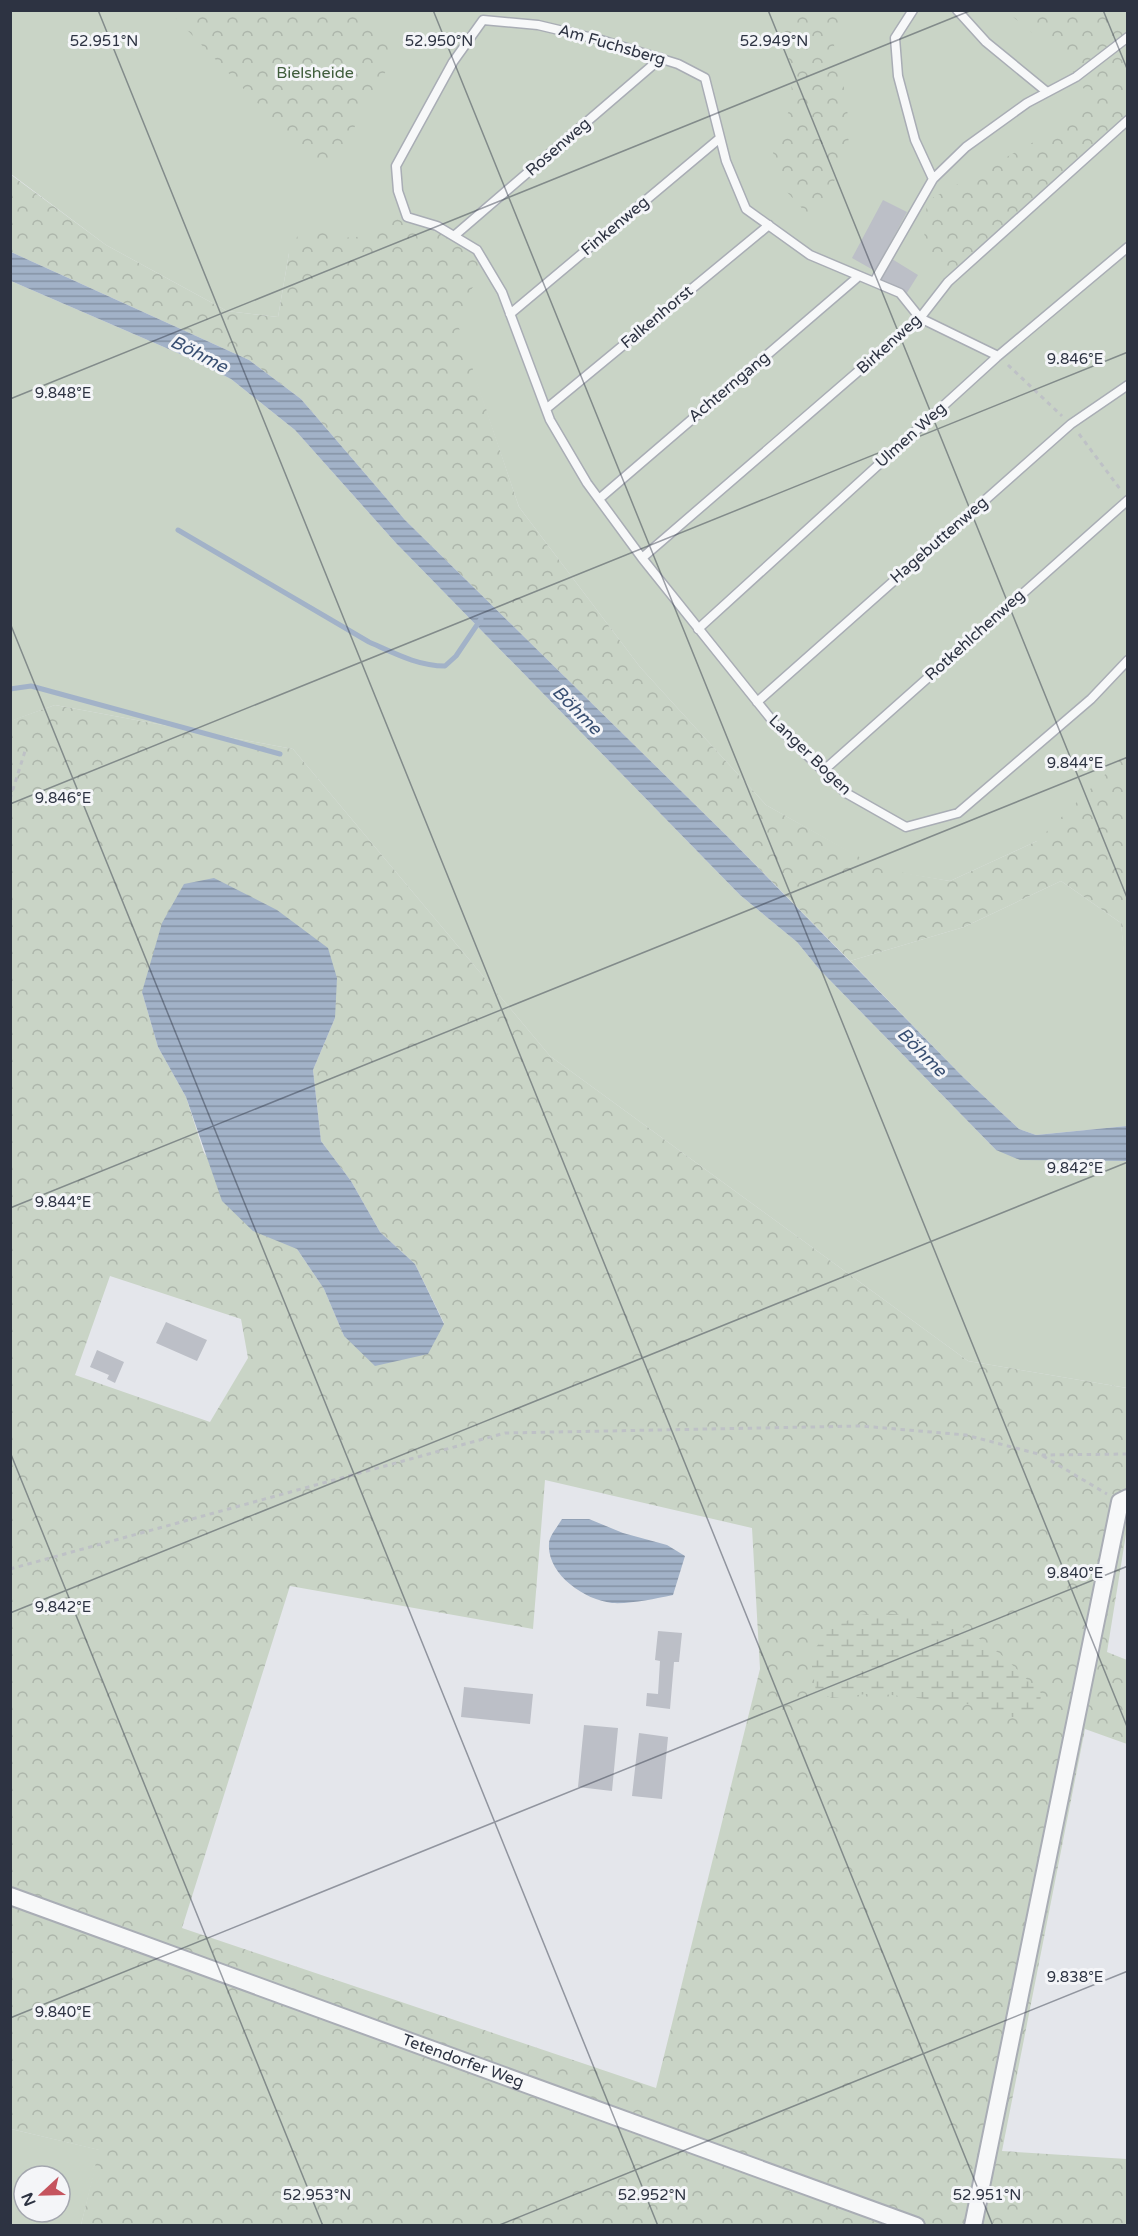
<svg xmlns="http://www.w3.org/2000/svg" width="1138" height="2236" font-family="'Varela Round',sans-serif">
  <defs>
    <pattern id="forest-crowns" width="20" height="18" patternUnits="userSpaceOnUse" patternTransform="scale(1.5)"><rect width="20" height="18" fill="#c9d4c6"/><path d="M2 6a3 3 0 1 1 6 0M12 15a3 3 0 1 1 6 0" fill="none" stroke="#adb6ab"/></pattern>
    <pattern id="wetland-marsh" width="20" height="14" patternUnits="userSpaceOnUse" patternTransform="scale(1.5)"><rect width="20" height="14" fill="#c9d4c6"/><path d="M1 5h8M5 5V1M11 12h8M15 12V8" fill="none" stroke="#adb6ab"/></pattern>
    <pattern id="water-rules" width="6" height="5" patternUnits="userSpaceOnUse" patternTransform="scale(1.5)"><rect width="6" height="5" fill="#a2b2c8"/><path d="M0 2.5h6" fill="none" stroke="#8491a4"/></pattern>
  </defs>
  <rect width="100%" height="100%" fill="#e4e6eb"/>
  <path fill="#c9d4c6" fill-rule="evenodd" d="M10 11H1127V862L1037 841 950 881 881 870 766 805 640 667 519 507 457 325 289 253 278 317 227 311 106 245 11 174Z
    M11 281 187 357 231 379 295 430 395 542 740 895 797 942 819 969 996 1150 1127 1161V1388L968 1361 550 1056 293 749 55 705 11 721Z
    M1061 881 1121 923 1128 989 1127 1126 1036 1135 1019 1129 963 1077 850 961 964 927Z
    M11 2129 100 2150 81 2225 11 2226ZM24 2176H60V2212H24Z"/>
  <path fill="url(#forest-crowns)" fill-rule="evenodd" d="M169 11H370L368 14 400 46 327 176Z
    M696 11H845L834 45 844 88 850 131 844 165 811 218 787 192 771 147 793 103 788 51 777 17 729 16Z
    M1006 11H1127V120L948 282 923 253 927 201 1039 139 1089 97 1067 62Z
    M10 174 106 245 227 311 278 317 289 253 303 225 339 238 372 236 394 213 437 226 477 250 488 266 468 294 458 325 519 507 640 667 766 805 881 869 950 881 1037 841 1127 753V989L1121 923 1061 881 964 927 850 961 730 839 405 520 301 399 249 360 11 252Z
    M55 705 293 749 550 1056 968 1361 1127 1388V1528L1107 1652 1127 1660V1744L1085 1729 1002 2151 1127 2159V2225H81L99 2150 11 2129 10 721ZM142 992 335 1018 313 1070 321 1141 351 1181 380 1232 415 1264 444 1323 344 1336 324 1289 297 1249 204 1153 186 1097 158 1047ZM110 1276 241 1319 248 1358 210 1422 75 1375ZM545 1480 752 1528 760 1669 656 2088 182 1928 290 1586 533 1629Z"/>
  <path fill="url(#wetland-marsh)" d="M880 1613 916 1616 965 1628 1004 1657 1041 1693 1039 1716 1012 1717 975 1705 875 1693 832 1698 816 1691 810 1655 831 1628 860 1615Z"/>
  <path fill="url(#water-rules)" d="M11 252 249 360 301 399 405 520 730 839 963 1077 1019 1129 1036 1135 1127 1126V1161L1020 1160 996 1150 819 969 797 942 740 895 395 542 295 430 231 379 187 357 11 281Z
    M214 878 277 910 328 948 337 978 335 1018 313 1070 321 1141 351 1181 380 1232 415 1264 444 1324 428 1354 375 1366 344 1336 324 1289 297 1249 253 1231 222 1201 186 1097 158 1047 142 992 162 923 184 884Z
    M562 1519H589L623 1533 667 1545 685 1556 673 1595C653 1599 632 1604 612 1603 584 1600 547 1574 549 1544 549 1536 558 1526 562 1519Z"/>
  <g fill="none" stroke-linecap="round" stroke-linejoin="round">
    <path stroke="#a2b2c8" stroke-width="5" d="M178 530 369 642C394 653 418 666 445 666L456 656 481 619
      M10 689 31 686 280 754"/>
  </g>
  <path fill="#bcbfc7" d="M883 200 907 212 875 271 852 258Z
    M892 259 918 275 905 296 879 280Z
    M166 1322 207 1340 197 1361 156 1343Z
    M97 1350 124 1362 115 1383 107 1379 109 1375 90 1367Z
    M658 1631 682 1633 679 1662H674L670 1709 646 1706 647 1693 658 1694 660 1661 655 1660Z
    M464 1687 533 1694 530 1724 461 1717Z
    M584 1725 618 1728 612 1791 578 1787Z
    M639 1733 668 1737 662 1799 632 1796Z"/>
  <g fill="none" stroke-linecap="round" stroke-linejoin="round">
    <defs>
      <path id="service" d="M913 10 895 38 898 76 915 140 933 179
        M957 10 986 42 1047 92
        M454 236 661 58
        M874 282 933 179 966 147 1027 103 1076 77 1128 37
        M510 314 720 138
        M998 356 920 318 900 293 810 255 746 209 726 161 705 78 678 64 601 40 538 25 483 20 453 62 396 166 398 191 407 217 437 226 477 250 502 292 550 420 587 483 642 558 775 724 846 793 906 827 958 813 1091 699 1128 660
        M546 409 769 225
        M599 499 859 276
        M642 558 920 318 948 282 1128 120
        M698 629 998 356 1128 247
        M757 702 1071 424 1128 385
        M823 771 1128 500"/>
      <g id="minor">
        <path id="s1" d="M10 1896 916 2226"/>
        <path d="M973 2226 1120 1502 1128 1498"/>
      </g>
    </defs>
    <use href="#service" stroke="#a9adb5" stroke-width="11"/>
    <use href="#minor" stroke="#a9adb5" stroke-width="20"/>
    <path stroke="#bec1c6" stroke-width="3" stroke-dasharray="4.5 4.5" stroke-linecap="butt" d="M1008 365 1062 416
      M1079 434 1120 489
      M10 799 26 748
      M1043 1456 1107 1494
      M10 1569 505 1433 861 1426 966 1435 1042 1455 1128 1454"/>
    <use href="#service" stroke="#f7f8f9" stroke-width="8"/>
    <use href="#minor" stroke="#f7f8f9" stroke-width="16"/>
  </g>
  <path fill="none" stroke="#2d3342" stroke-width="1.5" stroke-opacity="0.45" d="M98 10 993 2226M433 10 1128 1729M768 10 1128 900M1103 10 1128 71M10 399 972 10M10 623 658 2226M10 804 1128 352M10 1208 1128 757M10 1452 323 2226M10 1613 1128 1162M10 2018 1128 1566M497 2226 1128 1971"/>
  <g text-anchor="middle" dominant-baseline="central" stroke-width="6" stroke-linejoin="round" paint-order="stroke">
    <g font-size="16" fill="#2d3342" stroke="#f4f5f8">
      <text transform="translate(612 45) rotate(16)">Am Fuchsberg</text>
      <text transform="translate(558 147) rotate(-41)">Rosenweg</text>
      <text transform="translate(615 226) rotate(-40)">Finkenweg</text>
      <text transform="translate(657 317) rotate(-40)">Falkenhorst</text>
      <text transform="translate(889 344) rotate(-42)">Birkenweg</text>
      <text transform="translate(729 387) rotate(-40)">Achterngang</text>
      <text transform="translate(911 435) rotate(-42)">Ulmen Weg</text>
      <text transform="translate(939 540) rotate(-41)">Hagebuttenweg</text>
      <text transform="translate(975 635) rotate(-42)">Rotkehlchenweg</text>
      <text transform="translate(810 755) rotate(44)">Langer Bogen</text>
      <text stroke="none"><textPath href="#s1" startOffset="482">Tetendorfer Weg</textPath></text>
    </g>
    <g font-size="16" fill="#3f5d3b" stroke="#f4f5f8">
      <text x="315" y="73">Bielsheide</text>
    </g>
    <g font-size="18" font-style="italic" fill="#3a5073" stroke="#f4f5f8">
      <text transform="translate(199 354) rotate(27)">Böhme</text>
      <text transform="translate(577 710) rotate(45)">Böhme</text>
      <text transform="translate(922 1052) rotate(45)">Böhme</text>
    </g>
  </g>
  <g font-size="15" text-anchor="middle" fill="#2d3342" stroke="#f4f5f8" stroke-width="6" stroke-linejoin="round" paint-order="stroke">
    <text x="439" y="46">52.950°N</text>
    <text x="774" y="46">52.949°N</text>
    <text x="104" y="46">52.951°N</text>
    <text x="1075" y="364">9.846°E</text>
    <text x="63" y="398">9.848°E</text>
    <text x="1075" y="768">9.844°E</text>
    <text x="63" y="803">9.846°E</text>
    <text x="1075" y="1173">9.842°E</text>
    <text x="63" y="1207">9.844°E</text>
    <text x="1075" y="1578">9.840°E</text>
    <text x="63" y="1612">9.842°E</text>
    <text x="1075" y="1982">9.838°E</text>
    <text x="63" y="2017">9.840°E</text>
    <text x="317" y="2200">52.953°N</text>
    <text x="652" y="2200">52.952°N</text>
    <text x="987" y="2200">52.951°N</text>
  </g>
  <rect width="1138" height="2236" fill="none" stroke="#2d3342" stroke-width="24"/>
  <g transform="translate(42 2194) rotate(248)"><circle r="28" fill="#f4f5f8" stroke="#a4a7af" stroke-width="1.5"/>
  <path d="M0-4.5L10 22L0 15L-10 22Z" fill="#c5545e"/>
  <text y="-9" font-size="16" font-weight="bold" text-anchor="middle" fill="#2d3342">N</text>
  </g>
</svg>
